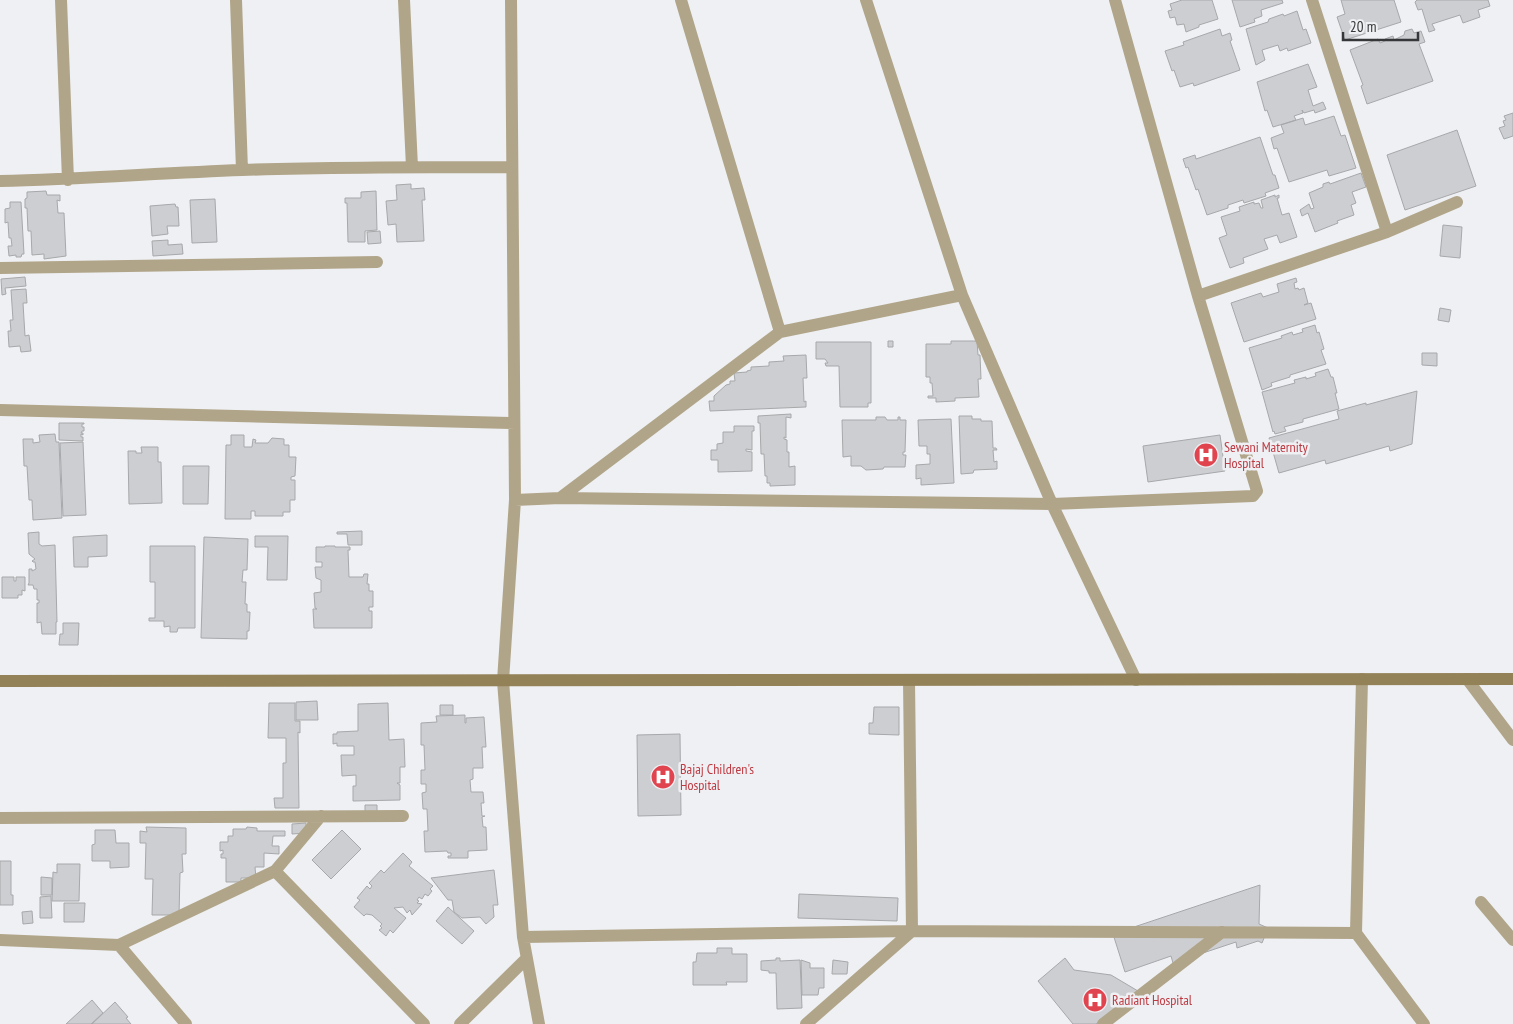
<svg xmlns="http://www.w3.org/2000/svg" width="1513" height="1024" font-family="'PT Sans Narrow',sans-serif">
  <rect width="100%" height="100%" fill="#eef0f3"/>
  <path fill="#ccced1" stroke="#a6a8aa" d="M1182 0H1212L1218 19 1199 25V27L1186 32 1184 24 1177 25 1175 17 1170 18 1168 11 1172 10 1170 4Z
    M1232 0H1282L1283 3 1261 10 1262 16 1254 19 1255 22 1240 27Z
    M1341 0H1394L1401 22 1345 40 1337 17 1345 14Z
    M1417 0H1488L1490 6 1478 10 1480 17 1463 23 1460 15 1432 24 1435 30 1429 32 1422 9 1418 10 1415 2Z
    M1297 11 1303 30 1306 29 1311 43 1288 51 1287 48 1280 51 1278 45 1262 50 1265 60 1256 65 1246 29 1268 22 1269 19 1283 14 1284 16Z
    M1220 29 1222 36 1230 33 1232 40 1230 41 1240 70 1194 86 1193 83 1180 87 1174 70 1172 71 1165 51 1184 45 1183 42Z
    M1412 29 1414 33 1421 31 1425 42 1419 44 1433 81 1367 104 1361 86 1363 85 1350 50 1378 39 1380 43 1385 41V39L1393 36 1394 40 1404 35 1405 31Z
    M1308 64 1317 87 1308 90 1313 106 1323 102 1326 109 1315 113 1314 110 1304 113 1302 110 1303 113 1294 116 1296 120 1273 127 1267 110 1265 111 1257 82Z
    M1513 113V136L1504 139 1499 128 1505 126 1503 121 1506 120 1504 116Z
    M1334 116 1341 136 1345 135 1356 168 1329 176 1327 170 1289 182 1277 148 1274 149 1271 138 1284 133 1281 125 1303 118 1305 125Z
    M1457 130 1476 186 1405 210 1387 155Z
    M1260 137 1273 175H1275L1279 188 1265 193 1266 196 1244 203 1243 200 1228 205V208L1207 215 1198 189 1196 190 1188 167 1186 168 1183 159 1195 155 1196 159Z
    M1361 173 1366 187 1352 192 1356 203 1351 205 1354 215 1337 221 1338 223 1315 232 1308 213 1302 216 1300 210 1309 204 1311 209 1314 208 1309 193 1323 187V184L1329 182 1330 184Z
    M411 184V189L424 188 425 200H422L424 241 397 242 396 224 388 225 386 201 397 200 396 185Z
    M46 191 47 195H60V201L57 200 58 213H64L66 256 44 259V254L32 255 31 231H28L27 208H25V199L27 198V192Z
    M376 191 377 230 365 231V242H348L347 203H345V198H361V192Z
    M1275 195V197L1279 195V198H1277L1282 215 1289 213 1297 237 1280 243 1277 235 1264 239 1268 249 1243 258 1244 263 1230 268 1219 238 1227 235 1221 217 1240 211 1239 207 1254 202V204L1259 203 1261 208H1263L1261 200Z
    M215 199 217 242 192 243 190 200Z
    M10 202H21L24 254H22L21 257H16V255L9 256 8 246H12L11 238H9L8 222 5 223V209L10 208Z
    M175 204 176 207H178L179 226H167L168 234 152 236 150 206Z
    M1443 225 1462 227 1460 258 1440 256Z
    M380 231 381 243 368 244 367 232Z
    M168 240V245L182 244 183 254 153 256 152 241Z
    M25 277 26 286 5 288 6 294 2 295 1 279Z
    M1296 278 1297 282 1294 283 1295 289 1298 288 1299 290 1304 288 1308 303 1304 305 1311 303 1316 319 1244 342 1231 303 1261 293 1263 297 1279 292 1277 284Z
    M26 289 27 303H23L25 336 29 335 31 351 21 352 20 346 9 347 8 331H11L10 320H13L11 290Z
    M1440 308 1451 310 1449 322 1438 320Z
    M1315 325 1317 333 1319 332 1324 349 1321 350 1326 364 1290 375V377L1271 383 1272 386 1262 390 1249 348 1282 338 1281 336 1292 332 1293 335 1303 332 1302 329Z
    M888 341H893V347H888Z
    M951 341H977L978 355H980L981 379H978L979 397 955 398V401L936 402V398H928V396H933L932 383H930V377H926V344H951Z
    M816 342H871V403H868V407H840L839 366H826L825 363H828L825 359H816Z
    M1422 353H1437V366L1422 365Z
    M806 355 807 378H803L804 402 806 401V407L710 411 709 401H714V396L726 385 730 384V381H735L734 373 747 372V371L751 370V367L769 366V362L784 361 783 356Z
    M1328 369 1331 377H1333L1337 393H1335L1339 409 1303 419V422L1284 427 1286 431 1275 434 1274 431 1273 432 1262 392 1295 383 1294 380 1306 377V379L1316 376 1315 373Z
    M1417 391 1412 444 1390 451 1389 446 1326 464 1325 460 1279 473 1269 438 1339 419 1337 411 1366 403V405Z
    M791 414V418L786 417V438L784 437V439L787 440V452H789V467L795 466V485L770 486V483H767V476H765L764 454H761L760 423H758V416Z
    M959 416H972V419H981V421H992L993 448H996L997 450H993L994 462 997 461V469L974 470 973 473 961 474Z
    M876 417H885L887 420H898V417H900V420H906L905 452H903V455H906L905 467H884L883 469 866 470 861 466H851V456L843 457 842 420H876Z
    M951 419 954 483 921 485V478L916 479V465L930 464V454H927V446H919L918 420Z
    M59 423H84V424H82V427H84V431H82L81 433H83V435L81 434V437H83V441L59 440Z
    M734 426H754V431H752V450L746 449V451L752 452V471L718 472V460H711V450H717V444L723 443V432H734Z
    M55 434 56 442H59L62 518 33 520 32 500H29L27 466H24L23 439H33V443L40 442 39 435Z
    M231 435H244V447H252L253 439 256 440 255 443H268L272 438 284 439V445H289V457H296L295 476 291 477V480H295V500H290V512H283V516H255V511H251V519H225L226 445H231Z
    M1220 435 1225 471 1148 482 1143 446Z
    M83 442 86 515 63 516 60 443Z
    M141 447H158V462H161L162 503 129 504 128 451H136V453H142Z
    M183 466H209L208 504H183Z
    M362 531V545H348L347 534H337V532Z
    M39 532V544L42 546 55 545 57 622H56V634H42L41 622 37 623V603H39V600H37V589H34L33 585H28L29 583V569H32V571L36 569 35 562H33L32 561 35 559 29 554 28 533Z
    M107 535V556L88 557V567H74L73 537Z
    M255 536H288L287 580H267L268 547H255Z
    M204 537 248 539 247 570H243L242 582H246L245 604H247V612H250L249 631H247V639L201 638Z
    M150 546H195V628H178L177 632H170V626L164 627V621H149V618H155V582H150Z
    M325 546H335V547H350V550H348L349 577H363L364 574H368L367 584H369V591H373V607H369V611H372V628H314L313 609H317L315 608 314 593 321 592V580L316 578 315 567H322V562H316V547H325Z
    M2 577H14V581H16V577H25V591L22 590V595H18V598H2Z
    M63 623H79L78 645H59L60 634H63Z
    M317 701 318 720H296V702Z
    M269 703H295V721H300V733L298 732 299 808H275L274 798H283V763H286V738H268Z
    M388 703 389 740 404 739 405 767H400V783H397L400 785V800L353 801V786H356V775L342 776 341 755H354V746H337V743L333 744V734H337V732L358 731V704Z
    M440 705H453V715H440Z
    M874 707H899V735L869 734V723H873Z
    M465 715V723H466V718L484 717 486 747H482L483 768H473V779L470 780 471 792H483L484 803H481L482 816H485L482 817 483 827H486L487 850 468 851V858H448V856H451V853H448L447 851 425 852 424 831H428L427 809H423L422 793 426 792V784H421V770H425L424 745H421V723L437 722 436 716Z
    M680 734 681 815 638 816 637 735Z
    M365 805H377V814H365Z
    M306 823V833L292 834V824Z
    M146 827 186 828V854H182L183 872 180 873 179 915H152L153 879H145L146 843H140V831L147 832Z
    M247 827 257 828V831H285V836H273L272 846H279V854L264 853V867H255L256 878H241V882H226V858H221V854H223V850L220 851V842H228V836H233V829H246Z
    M95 830H115L116 843H129V867L110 868V861H92V845L95 844Z
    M342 830 361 849 331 879 312 860Z
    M403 853 412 862 409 866 433 886 430 889 432 891 428 896 425 894 422 899 419 897 417 900 419 901 417 903 422 904 412 915 410 910 407 913 403 907 394 908 406 918 393 933 390 930 386 936 379 930 382 928 380 926 382 924 372 915 366 914 364 916 354 907 360 900 357 898 367 886 370 889 372 886 369 883 381 870 384 873Z
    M0 861H11V895H13V905H0Z
    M57 864H80L79 901H52L53 872 57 873Z
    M494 870 498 905H493L494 917 486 924 480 917 462 918 454 912 452 900H448L431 878Z
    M41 877 52 878V895H41Z
    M1260 885 1259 924 1268 928 1262 943 1258 941 1237 948 1236 942 1173 963 1171 956 1125 972 1113 934Z
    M799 894 898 898 897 921 798 918Z
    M51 896 52 918H40V897Z
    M64 903H85L84 922H64Z
    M448 907 474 931 462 944 436 921Z
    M32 911 33 923 23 924 22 912Z
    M717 948H732V954H747V982H726L727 985H693V962H696L697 953H717Z
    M776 958H780V961L800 960 802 1008 777 1009 776 973H769V971L761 970V961L776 960Z
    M1065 958 1074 970 1111 975 1138 991 1096 1024H1073L1038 981Z
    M801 960 810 963V968H824V988H819L818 995H802Z
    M833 960 848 962 847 974H832Z
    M92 1000 103 1013 91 1024H66Z
    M115 1002 128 1017 126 1018 131 1024H92Z"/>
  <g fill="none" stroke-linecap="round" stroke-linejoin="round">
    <path stroke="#b1a589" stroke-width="12" d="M1481 902 1513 940"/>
    <path stroke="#b1a589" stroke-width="12" d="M61 0 68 180
      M236 0 242 170
      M404 0 412 167
      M511 0 515 500 503 681 523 937 539 1024
      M866 0 962 295 1052 504 1136 680
      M1312 0 1387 232
      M0 181C81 179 161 173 242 170 332 167 422 167 512 167
      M0 268 377 262
      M1198 296 1387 232 1457 202
      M780 332 962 295
      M0 410 514 423
      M560 498 780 332 681 0
      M515 500 560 498 1052 504 1253 496 1257 491 1198 296 1115 0
      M1362 679 1356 933 1424 1024
      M1467 679 1513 740
      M0 818 403 816
      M275 871 424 1024
      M523 937 912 931 1356 933
      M0 940 119 945 275 871 321 816
      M119 945 186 1024
      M460 1024 527 958
      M806 1024 912 931 909 680
      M1103 1024 1222 932"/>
    <path stroke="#938157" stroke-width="12" d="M0 681 1513 679"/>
  </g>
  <defs>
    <symbol id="hospital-disc" viewBox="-11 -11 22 22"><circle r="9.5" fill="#e0444e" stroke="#eef0f3"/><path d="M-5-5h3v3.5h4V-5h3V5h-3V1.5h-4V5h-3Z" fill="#fff"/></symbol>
  </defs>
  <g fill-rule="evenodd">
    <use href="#hospital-disc" x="1192" y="441" width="28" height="28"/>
    <use href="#hospital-disc" x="649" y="763" width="28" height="28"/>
    <use href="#hospital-disc" x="1081" y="986" width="28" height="28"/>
  </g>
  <g text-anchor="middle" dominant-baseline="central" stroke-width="5" stroke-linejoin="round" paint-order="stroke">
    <g font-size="14" fill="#be3a42" stroke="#eef0f3" text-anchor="start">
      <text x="1224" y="447">Sewani Maternity<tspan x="1224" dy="16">Hospital</tspan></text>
      <text x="680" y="769">Bajaj Children's<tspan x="680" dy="16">Hospital</tspan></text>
      <text x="1112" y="1000">Radiant Hospital</text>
    </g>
  </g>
  <path d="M1343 32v8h75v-8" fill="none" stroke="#363738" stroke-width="2.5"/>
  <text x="1350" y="32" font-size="15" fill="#363738" stroke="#eef0f3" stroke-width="4" paint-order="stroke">20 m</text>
</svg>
